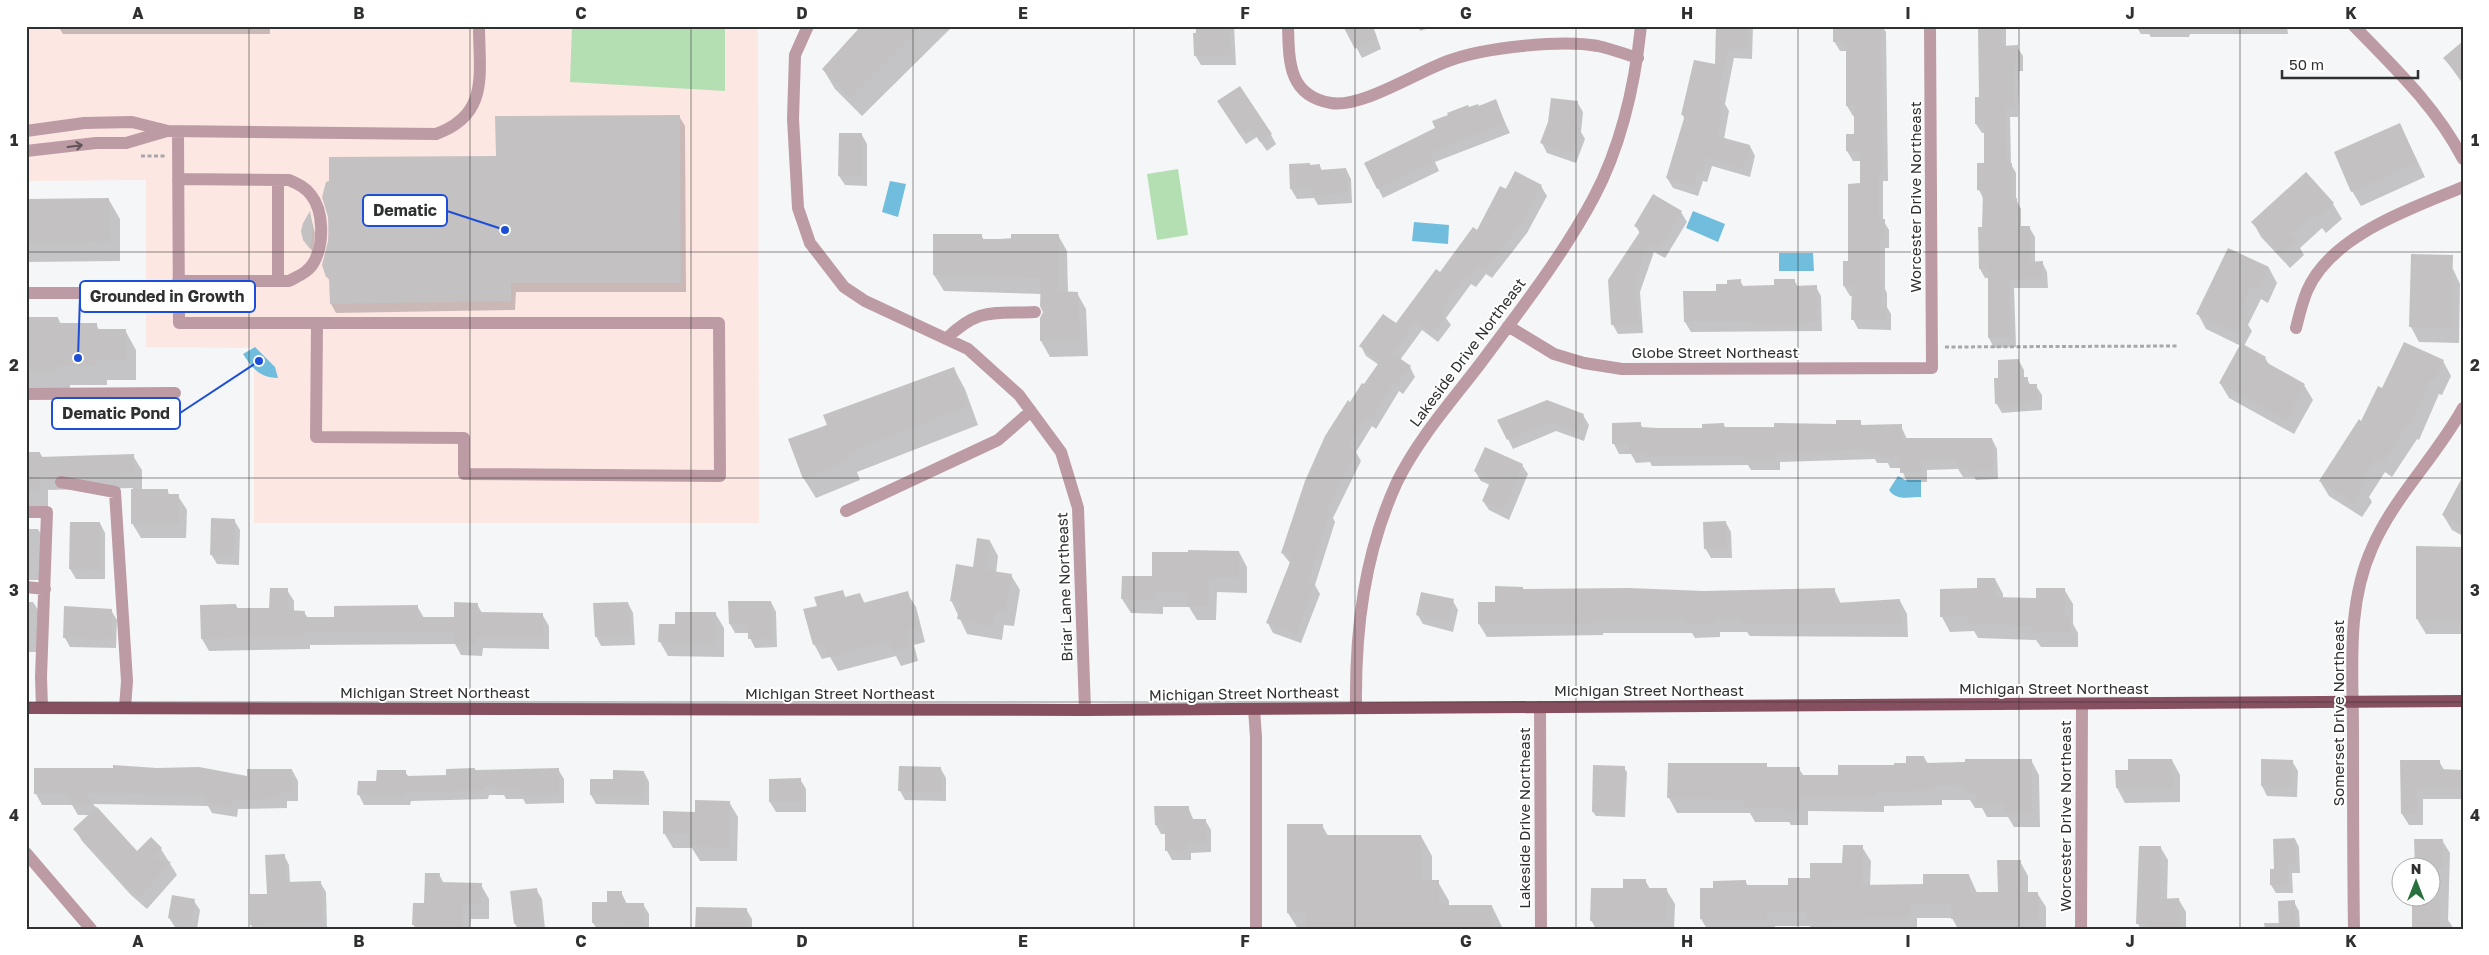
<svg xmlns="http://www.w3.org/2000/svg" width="2489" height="955" font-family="'Golos Text',sans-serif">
  <rect width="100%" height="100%" fill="#f5f6f8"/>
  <path fill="#fce7e3" d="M26 26H758L759 523H254V348L146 347V180L26 181Z"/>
  <path fill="#b4dfb2" d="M572 26H725V91L570 82Z
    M1178 169 1188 235 1157 240 1147 174Z"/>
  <path fill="#70bdde" d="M890 181 906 184 898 217 882 212Z
    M1693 211 1725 224 1718 242 1686 228Z
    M1414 222 1449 225 1448 244 1412 241Z
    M1779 253H1813L1814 271H1779Z
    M255 347 275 367 278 378C260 378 252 368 243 354Z
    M1898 476 1905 480H1921V497C1910 497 1896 501 1889 490Z"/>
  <path fill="#0003" d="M58 26H270V34H63Z
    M862 26H953L862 116 835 89 823 69Z
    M1196 26H1234L1236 65H1201L1195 55Z
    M1345 26H1373L1381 49 1362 58Z
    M1418 26H1435L1420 31Z
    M1718 26H1753L1752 59 1734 58 1725 104 1729 111 1724 139 1750 146 1755 156 1750 177 1712 166 1707 182 1703 181 1698 196 1673 188 1667 178 1685 120 1682 114 1716 65Z
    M1834 26H1882L1886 32 1888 181H1883V220L1889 230V248H1885V289L1887 293V307L1891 314V330L1858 329 1853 319V296H1850L1844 286 1862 185 1861 161H1853L1847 151V136H1856V116H1853L1847 106V51H1840L1834 41Z
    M1989 26H2006V47H2017L2023 56V71H2019L2018 117H2010L2011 164 2016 173V199L2021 209V227H2029L2035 237V263L2042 262 2047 272 2048 288H2014L2016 347 1994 348 1989 338 1990 278H1985L1980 269 1984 200 1979 190 1986 164V133H1982L1976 124Z
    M2136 26H2287L2288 34H2190L2189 37H2151L2149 34H2141Z
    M2463 42V84L2445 59Z
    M1495 101 1510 133 1435 162 1439 171 1383 198 1365 163 1437 129 1469 109Z
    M1577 102 1583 112 1581 132 1585 139 1576 163 1547 153 1542 143Z
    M1224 111 1271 135 1276 144 1267 151 1257 137 1246 144Z
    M679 116 685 126 686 292H516L515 310 336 313 331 304 330 281 327 277 330 182 497 157Z
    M2400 124 2425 177 2361 206 2352 191Z
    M862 135 867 144V186L845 185 839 176Z
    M1290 166H1320L1322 171 1346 169 1351 179 1352 203 1318 205 1314 198 1297 199 1291 189Z
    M1516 173 1541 186 1547 196 1527 233 1492 278 1486 274 1476 287 1471 284 1446 318 1451 325 1438 342 1422 330 1400 360 1410 367 1415 377 1403 394 1399 391 1376 429 1372 426 1356 452 1361 461 1333 518 1335 522 1315 585 1320 594 1301 643 1273 633 1268 623 1291 564 1282 553 1350 403 1379 365 1366 356 1361 346 1397 325 1477 232Z
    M2306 174 2333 204 2342 219 2326 233 2322 228 2300 248 2304 255 2290 268 2261 237 2253 222Z
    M109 200 120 219V261L26 262V201Z
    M1681 212 1687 222 1665 258 1654 252 1640 292 1643 333 1618 334 1613 325 1640 234 1636 226Z
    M310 214 315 233 313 252 307 244Z
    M981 235 984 240 1058 235 1067 251 1068 293H1077L1086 309 1088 356 1050 357 1041 341 1044 312 1042 294 944 291 934 275Z
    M2229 249 2269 268 2277 283 2268 303 2261 299 2248 325 2252 331 2244 346 2265 358 2270 366 2304 385 2313 400 2294 434 2229 398 2220 383 2241 346 2206 329 2198 314Z
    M2412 256H2445L2454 271 2460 284 2459 343 2419 342 2411 327Z
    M1794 280 1798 287H1816L1821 296 1822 331 1691 332 1685 322 1717 292 1728 285 1740 281 1744 287H1776Z
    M26 318H58L61 324H96L99 330H125L136 350V380H107V385H70V391H30L26 385Z
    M2019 361 2024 370V379H2027L2031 386H2036L2042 395V410L2002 413 1996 403 2000 379Z
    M2443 361 2451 376 2442 395 2439 394 2419 440 2417 439 2392 477 2385 472 2369 497 2372 502 2362 517 2329 496 2320 481 2383 390Z
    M954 369 965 389 978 425 857 472 860 480 816 498 804 479 790 440 828 425Z
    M1583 415 1589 425 1584 441 1556 431 1513 449 1499 421Z
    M1860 422 1862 426H1901L1907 439H1992L1997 449 1998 479 1976 480 1974 477H1963L1958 469 1927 470V482H1907L1901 468H1890L1888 463H1877L1875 459 1780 462V470H1751L1748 465 1652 466 1650 462 1636 463 1631 454H1619L1614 444 1613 424 1640 423 1643 429H1704L1724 425 1726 429 1838 425Z
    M26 453H40L43 458 133 456 142 470V490H167L170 496H178L187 510 186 538H141L132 523 133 488 48 490V507H26Z
    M1522 465 1528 474 1509 520 1489 510 1483 501 1490 485 1481 481 1475 471Z
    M2463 479V536L2452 530 2443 515Z
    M234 520 240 530 239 565 217 564 211 554Z
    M100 523 105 533V579H76L70 569Z
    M1726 523 1731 532 1732 558H1711L1705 548Z
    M26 529H38L46 544 45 580H26Z
    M990 541 998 556 996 573 1011 575 1020 590 1014 626 1004 625 1002 640 967 634 951 600Z
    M2418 547 2463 548V634H2426L2417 619Z
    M1239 552 1247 567V593L1217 592 1216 620H1197L1189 607H1163V614L1131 613 1122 599 1153 578Z
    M1995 579 2003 594V599H2037L2064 589 2073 604V624L2078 633V647H2041L2036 640 1978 638 1974 631 1950 632 1942 617 1941 590 1978 589Z
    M1834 589 1841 604 1900 601 1907 614 1908 637 1750 636 1747 632H1720V637L1695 638 1692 633H1603V635L1487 637 1479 624 1496 603 1524 590 1704 593Z
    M287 590 294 601V612H304L308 618H335L417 606 424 618H455L477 604 482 613 542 614 549 626V649L483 648 482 656 461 655 455 644 310 645V649L209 651 202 639 236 605 238 609H271Z
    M842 592 846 598 860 594 865 604 907 593 916 607 925 642 914 645 918 661 901 666 896 656 838 671 830 657 822 659 814 644 818 607Z
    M1453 601 1458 610 1453 632 1423 624 1417 614Z
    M26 602H33L42 616 41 652H26Z
    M771 602 776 612 777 647 755 648 750 638V633H735L730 624Z
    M628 603 633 613 635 645 601 646 596 636Z
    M111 610 117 620 116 648 70 647 65 638Z
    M715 613 724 628V657L668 656 660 642 676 625Z
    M1924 757 1928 764 2031 760 2039 775 2040 827H2014L2008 817H1987L1982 808H1975L1970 800H1942V805L1884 806V812L1808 811V825H1791L1789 822H1755L1750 813H1677L1669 798 1766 765 1768 769H1799L1804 776H1839L1907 764Z
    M2172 760 2180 775V802L2125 803 2117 788 2130 771Z
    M2262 760 2292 761 2298 771 2297 797 2267 796 2262 786Z
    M2402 761H2439L2444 770 2463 771V799H2423V825H2409L2402 814Z
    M1624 768 1627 772 1625 817 1596 816 1593 812Z
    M558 769 564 779V803L526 804 523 799H506L504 795H489L488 799 411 801 410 805H364L359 795 378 783 405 772 409 777 448 776 475 772Z
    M941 769 946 778V801L905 800 900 791Z
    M292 770 298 781V801H287V808L238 809 237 817 212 813 208 806 93 804 137 853 151 839 161 849 177 875 147 909 131 895 82 841 75 829 91 815H78L72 805H42L36 794 248 777Z
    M644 772 649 782V805L596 804 591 795 614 780Z
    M800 779 806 789V812H776L770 802V780Z
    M729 802 738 817 737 861H700L692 848H673L664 833 697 813Z
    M1188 807 1194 821 1205 820 1211 830V852L1191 853V860H1172L1167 851 1166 834H1161L1156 825Z
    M1322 825 1328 836H1421L1432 856V882H1438L1449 901V906H1492L1503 929H1298L1288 913Z
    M2295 839 2299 847 2300 873H2292L2293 893H2276L2271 885V870H2276Z
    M2442 840 2450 853 2448 920 2454 929H2413V898H2432V868H2410V860H2416Z
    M1862 847 1871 861 1870 886 1924 885 1969 875 1977 893H1999L2020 861 2028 876V893H2037L2046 907V929H1958L1952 918H1917V929H1811L1810 926H1775V929H1707L1701 919V889H1714L1745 881 1748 886 1789 887 1843 864Z
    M2161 848 2168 860 2167 900H2179L2186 912V929H2141L2138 924Z
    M284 855 289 865 290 883 320 882 326 892 327 929H253L251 925V895H268Z
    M439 874 444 884 481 885 489 899V919H471L470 929H416L413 924Z
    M1645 880 1650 889H1666L1675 904 1674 929H1596L1591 920 1624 890Z
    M536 889 542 899 545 929H518L515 924Z
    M621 892 627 904H643L649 914V929H597L593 923 608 903Z
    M194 901 200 910 197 929 175 927 169 918Z
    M2294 902 2299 911 2300 929H2265L2264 923H2280Z
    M746 909 752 919V929H696Z"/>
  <path fill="#c3c1c2" d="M861 26H922L850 98 822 69Z
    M1196 26H1229L1231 55 1194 56 1193 33H1196Z
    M1343 26H1371L1377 38 1355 49Z
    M1716 26H1748L1747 50 1728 49 1718 99 1724 101 1717 136 1750 145 1744 168 1707 157 1702 173 1697 172 1693 187 1666 178 1685 115H1681L1694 60 1715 64Z
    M1833 26H1881L1883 172H1878V219H1885V239H1880V282H1882V304H1886V320H1851L1852 286H1843V261H1848V184L1860 183V151H1846V134H1854V106H1846V42H1833Z
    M1978 27H2001L2002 46 2018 45V62H2014L2013 108H2005L2006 163H2012L2011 198H2017L2016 226H2030V262L2043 261V278L2009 279 2011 338H1988V269H1979L1978 227H1982L1983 191 1977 190V163H1984V124H1975V97H1979Z
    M2463 41V80L2443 58Z
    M1240 86 1272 134 1260 142 1251 128 1240 135 1217 101Z
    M1551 98 1578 101 1575 126 1580 128 1570 154 1540 143 1548 122Z
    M1496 99 1505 123 1430 152 1435 161 1377 189 1364 163 1435 128 1432 121 1448 115 1447 113 1468 105 1469 107 1478 104 1479 106Z
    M680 115 681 283H511V301L330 304 329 278 326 277 322 265 329 237 328 217 322 197 326 182 329 181V157L496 156 495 116Z
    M2400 123 2417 162 2351 192 2334 152Z
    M839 133H862V176H838Z
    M1310 163V165L1320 164V170L1346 168 1348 193 1312 195 1311 188 1290 189 1289 164Z
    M1515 171 1542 185 1522 224H1520L1486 270 1480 265 1470 278 1466 275 1440 310 1446 315 1432 334 1416 321 1392 353 1411 366 1397 385 1394 382 1371 420 1366 417 1348 446 1356 450 1327 510 1330 511 1308 581 1315 584 1296 634 1266 623 1292 557 1281 553 1305 481 1325 436 1348 400 1350 402 1362 383 1364 384 1380 361 1359 346 1383 314 1396 323 1436 269 1440 272 1473 227 1477 230 1500 186 1506 189Z
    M2306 172 2334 203 2317 219 2313 214 2291 234 2296 240 2281 254 2251 222Z
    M1653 194 1682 211 1659 249 1648 243 1635 282 1638 323 1611 325 1608 280 1641 230 1634 226Z
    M109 198 110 242 26 243V199Z
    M310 211 313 228 310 249 303 240 301 231 303 223Z
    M933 234H982V239H1011V234H1059V291L1078 292 1080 340 1040 341V318L1043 312 1040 306 1041 278 933 275Z
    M2228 248 2269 267 2259 289 2252 285 2239 313 2244 315 2235 333 2196 314Z
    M2411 254 2453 255 2451 328 2409 327Z
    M1741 279V286L1774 285V279H1795V286L1817 285V322L1758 324V322H1684L1683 291H1716V284H1727V280Z
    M26 317H58V323H97V329H126V361H96V366H59V371H26Z
    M2404 342 2444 360 2434 381 2430 380 2411 426 2408 425 2383 463 2376 458 2360 483 2364 486 2353 503 2319 481 2359 419 2361 421 2378 386 2382 388Z
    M2241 343 2266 357 2264 361 2305 384 2286 420 2219 383Z
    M2019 359 2020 377H2028V384H2037V401L1995 404 1994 378H1998V360Z
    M954 367 968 406 847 453 849 460 803 479 788 439 827 425 823 415Z
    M1547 400 1584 414 1578 432 1550 422 1507 440 1497 420Z
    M1836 420H1861V425L1902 424V438H1992L1994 470 1969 471V467H1956V460L1922 461V472L1900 473V458H1883V453H1870V449L1775 453V460L1744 461V455L1645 457V453H1629V444H1612V423L1641 422V427L1658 428H1702V424L1724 423V427H1774V423L1836 424Z
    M1485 447 1523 464 1503 511 1482 501 1491 480 1474 471Z
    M26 452H40V457L134 454 135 474 40 476V492H26Z
    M2463 476V526L2442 515Z
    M131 489H168V494H179V524H131Z
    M211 518 235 519 234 555H210Z
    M1726 521 1727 548 1704 549 1703 522Z
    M70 522H100V570L69 569Z
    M977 538 990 540 986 570 1012 574 1005 612 996 610 993 626 957 619 960 603 950 601 956 564 973 567Z
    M2416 546 2463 547V620L2416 619Z
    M1188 550 1239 551V578H1209V606H1187V593L1155 592V599H1121L1122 576H1152V552H1188Z
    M1977 578H1995L1996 597 2036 598V588H2065V617H2070V633H2031V626L1968 624V617H1940V589L1977 588Z
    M1495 586 1523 587V589L1629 588 1704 591 1835 588V603L1900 599 1901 624 1741 623V619H1713L1714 625H1686V620H1596V623L1478 624V602H1495Z
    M270 588H288L287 610 305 611 304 617H334V606L418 605V617H454V602L478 603 477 612 543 613V637H477L476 644 453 643V632L304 633V637H248L201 639 200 605 236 604V608H269Z
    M843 590 845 597 860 593 863 603 908 591 917 627 907 630 911 646 892 652 889 641 828 657 824 642 813 645 803 609 817 606 814 597Z
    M1421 592 1454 599 1448 623 1416 615Z
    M728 601H771L772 638 748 639V624H729Z
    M628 602 630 635 595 637 593 603Z
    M64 606 112 609 111 639 63 638Z
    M675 612H716V643L658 642 659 624H675Z
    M1906 756H1924V763L1965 762V759H2032V813H2004V802L1977 803V794H1966L1965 785 1935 786V790L1876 792V797H1800V811H1781V807H1745V799L1667 798 1668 763H1767V767H1800V775H1838V765H1894V763H1906Z
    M2128 759H2172L2173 788H2116L2115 770H2128Z
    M2261 759 2293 760 2292 787 2261 786Z
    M2400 760H2440V769L2463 770V788L2417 787V814H2401Z
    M113 765 157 768 199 767 247 776V769H292V791H281V797H271V799H232L231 807 204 802 205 795 84 793 95 804 70 805V794H34V768H113Z
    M1593 765 1625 766 1623 813 1592 812Z
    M899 766 941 767V792L898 791Z
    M475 768V770L559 768V794L519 795V790L499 789V785L484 786V790L406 792V796L357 795 358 781H376L377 770H406V776L446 775V769Z
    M613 770 644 771V795H590V779H613Z
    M801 778V802H769V779Z
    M695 800 730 801V847L690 846V834H663V811L695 812Z
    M1154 806H1189V819H1206V843H1186L1187 850 1165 851V825H1155Z
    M97 807 137 851 151 837 162 848 154 857 171 862 140 898 123 883 73 829Z
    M1287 824H1323V835H1421V880H1439V905H1492V929H1306V913H1287Z
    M2295 838 2296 865H2288L2289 885H2270V869H2274L2273 839Z
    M2414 839H2443V868H2415Z
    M1843 845H1863L1862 885 1923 884V874H1969L1970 892H1998L1997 860H2021V892H2038V919H1951V904H1910V918L1831 919V922H1806V912H1767V920L1700 919V888H1713V881L1746 880V885H1788V878H1810V863H1842Z
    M2139 846H2161L2160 899 2179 898 2180 929H2149V924H2136Z
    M285 854V882L321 881 322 922 250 925V894H267L265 855Z
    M425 873H440L439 882 482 883 481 905 463 904 462 926 412 925 413 903H424Z
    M1623 879H1646V888H1667L1666 922 1590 921 1591 888H1623Z
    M537 888 541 921 514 924 510 891Z
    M607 891H622V903H644V925L592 923V902H607Z
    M172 895 195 899 191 922 168 918Z
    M2412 899H2441V929H2412Z
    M2295 900V929H2279L2278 901Z
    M696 907 747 908V929H695Z"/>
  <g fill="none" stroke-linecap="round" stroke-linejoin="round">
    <path stroke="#a7a8a9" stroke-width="3" stroke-dasharray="4 2.5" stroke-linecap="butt" d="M141 156H165
      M1945 347 2179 346"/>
    <path stroke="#bc9ba4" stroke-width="12" d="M808 26 795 55 793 119 798 208 810 243 844 287 865 301 968 349 1019 395 1061 452 1078 508 1085 710
      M1288 26C1289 61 1288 96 1331 103 1362 108 1417 72 1448 61 1483 48 1561 39 1598 46 1611 49 1625 54 1638 58
      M2354 26C2395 68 2436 107 2463 159
      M26 131 84 123 132 122 168 131 436 134C490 115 479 73 479 26
      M178 131 179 323H719L720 476 464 474V438L316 437 317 323
      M26 151 96 143H126L167 131
      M178 179 289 180C298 184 305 187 311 195 324 211 324 244 314 262 309 272 298 276 289 281H178
      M278 180V281
      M26 293H119
      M1508 326 1554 354 1584 363 1622 369 1932 368 1930 26
      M2296 328C2299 316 2302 303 2307 291 2331 235 2411 209 2463 187
      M946 339C979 307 992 314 1035 312
      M26 394 175 393
      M61 482 115 492 127 681 125 708
      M846 511 998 440 1031 411
      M26 512H47L41 677 42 708
      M26 587 45 589
      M1540 707 1541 929
      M1356 708C1355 630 1364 554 1397 482 1418 439 1451 402 1480 364 1520 310 1562 257 1594 197 1621 146 1635 84 1641 26
      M1254 709 1256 737V929
      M26 853 91 929
      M2081 929 2082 704
      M2354 929C2353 863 2353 797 2353 731 2353 670 2346 606 2372 548 2394 497 2436 457 2463 408"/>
    <path stroke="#875061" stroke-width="12" d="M26 708 1085 710 2463 701"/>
  </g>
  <defs><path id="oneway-shaft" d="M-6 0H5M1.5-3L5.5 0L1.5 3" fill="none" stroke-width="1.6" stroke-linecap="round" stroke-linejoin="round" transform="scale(1.25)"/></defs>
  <use stroke="#605559" href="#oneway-shaft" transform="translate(75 146) rotate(-7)"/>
  <path fill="none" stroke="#2f3030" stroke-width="1" stroke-opacity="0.55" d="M249 26V929M470 26V929M691 26V929M913 26V929M1134 26V929M1355 26V929M1576 26V929M1798 26V929M2019 26V929M2240 26V929M26 252H2463M26 478H2463M26 702H2463"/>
  <g text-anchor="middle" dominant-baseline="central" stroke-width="4" stroke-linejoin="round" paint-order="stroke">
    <g font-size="15" fill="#2f3030" stroke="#fff">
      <text transform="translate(1915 197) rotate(-90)">Worcester Drive Northeast</text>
      <text transform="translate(1467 352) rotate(-53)">Lakeside Drive Northeast</text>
      <text x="1715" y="352">Globe Street Northeast</text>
      <text transform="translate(1064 587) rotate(-92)">Briar Lane Northeast</text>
      <text x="2054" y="688">Michigan Street Northeast</text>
      <text x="1649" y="690">Michigan Street Northeast</text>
      <text x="435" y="692">Michigan Street Northeast</text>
      <text x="840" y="693">Michigan Street Northeast</text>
      <text transform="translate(1244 693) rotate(-1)">Michigan Street Northeast</text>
      <text transform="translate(2338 713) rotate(-90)">Somerset Drive Northeast</text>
      <text transform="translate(2065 816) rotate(-90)">Worcester Drive Northeast</text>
      <text transform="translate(1524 818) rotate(-90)">Lakeside Drive Northeast</text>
    </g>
  </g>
  <path fill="none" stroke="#1d4ed8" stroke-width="2" d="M505 230L447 211M78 358L80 296M259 361L180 413"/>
  <g fill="#1d4ed8" stroke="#fff" stroke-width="2">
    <circle cx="505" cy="230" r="5"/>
    <circle cx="78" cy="358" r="5"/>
    <circle cx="259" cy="361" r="5"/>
  </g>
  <g fill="#fff" stroke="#1d4ed8" stroke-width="2">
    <rect x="363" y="195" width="84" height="31" rx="5"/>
    <rect x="80" y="281" width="175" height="31" rx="5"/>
    <rect x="52" y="398" width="128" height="31" rx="5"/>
  </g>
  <g font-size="16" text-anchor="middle" font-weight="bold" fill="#2f3030">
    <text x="405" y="216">Dematic</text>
    <text x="167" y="302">Grounded in Growth</text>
    <text x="116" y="419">Dematic Pond</text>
  </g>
  <rect width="2489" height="955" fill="none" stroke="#ffffff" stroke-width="55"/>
  <g transform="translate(2416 882)"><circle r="24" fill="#ffffff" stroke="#acacac"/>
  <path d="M0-4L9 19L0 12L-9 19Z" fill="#29723f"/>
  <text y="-8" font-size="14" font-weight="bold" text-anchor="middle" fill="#2f3030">N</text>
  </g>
  <path d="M2282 70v8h136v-8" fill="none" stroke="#2f3030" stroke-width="2.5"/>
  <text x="2289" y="70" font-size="15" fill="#2f3030" stroke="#ffffff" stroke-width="4" paint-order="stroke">50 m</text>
  <rect x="28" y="28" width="2434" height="900" fill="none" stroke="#2f3030" stroke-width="2"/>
  <g font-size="16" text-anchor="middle" font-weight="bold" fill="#2f3030">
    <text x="138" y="19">A</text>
    <text x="359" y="19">B</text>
    <text x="581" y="19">C</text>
    <text x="802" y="19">D</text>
    <text x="1023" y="19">E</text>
    <text x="1245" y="19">F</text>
    <text x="1466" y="19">G</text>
    <text x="1687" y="19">H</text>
    <text x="1908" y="19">I</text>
    <text x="2130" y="19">J</text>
    <text x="2351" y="19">K</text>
    <text x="14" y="146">1</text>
    <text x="2475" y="146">1</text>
    <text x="14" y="371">2</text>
    <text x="2475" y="371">2</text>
    <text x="14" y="596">3</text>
    <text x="2475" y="596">3</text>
    <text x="14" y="821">4</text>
    <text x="2475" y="821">4</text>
    <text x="138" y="947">A</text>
    <text x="359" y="947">B</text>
    <text x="581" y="947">C</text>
    <text x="802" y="947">D</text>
    <text x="1023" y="947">E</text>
    <text x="1245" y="947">F</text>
    <text x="1466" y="947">G</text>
    <text x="1687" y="947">H</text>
    <text x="1908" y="947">I</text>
    <text x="2130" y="947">J</text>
    <text x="2351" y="947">K</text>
  </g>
</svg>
